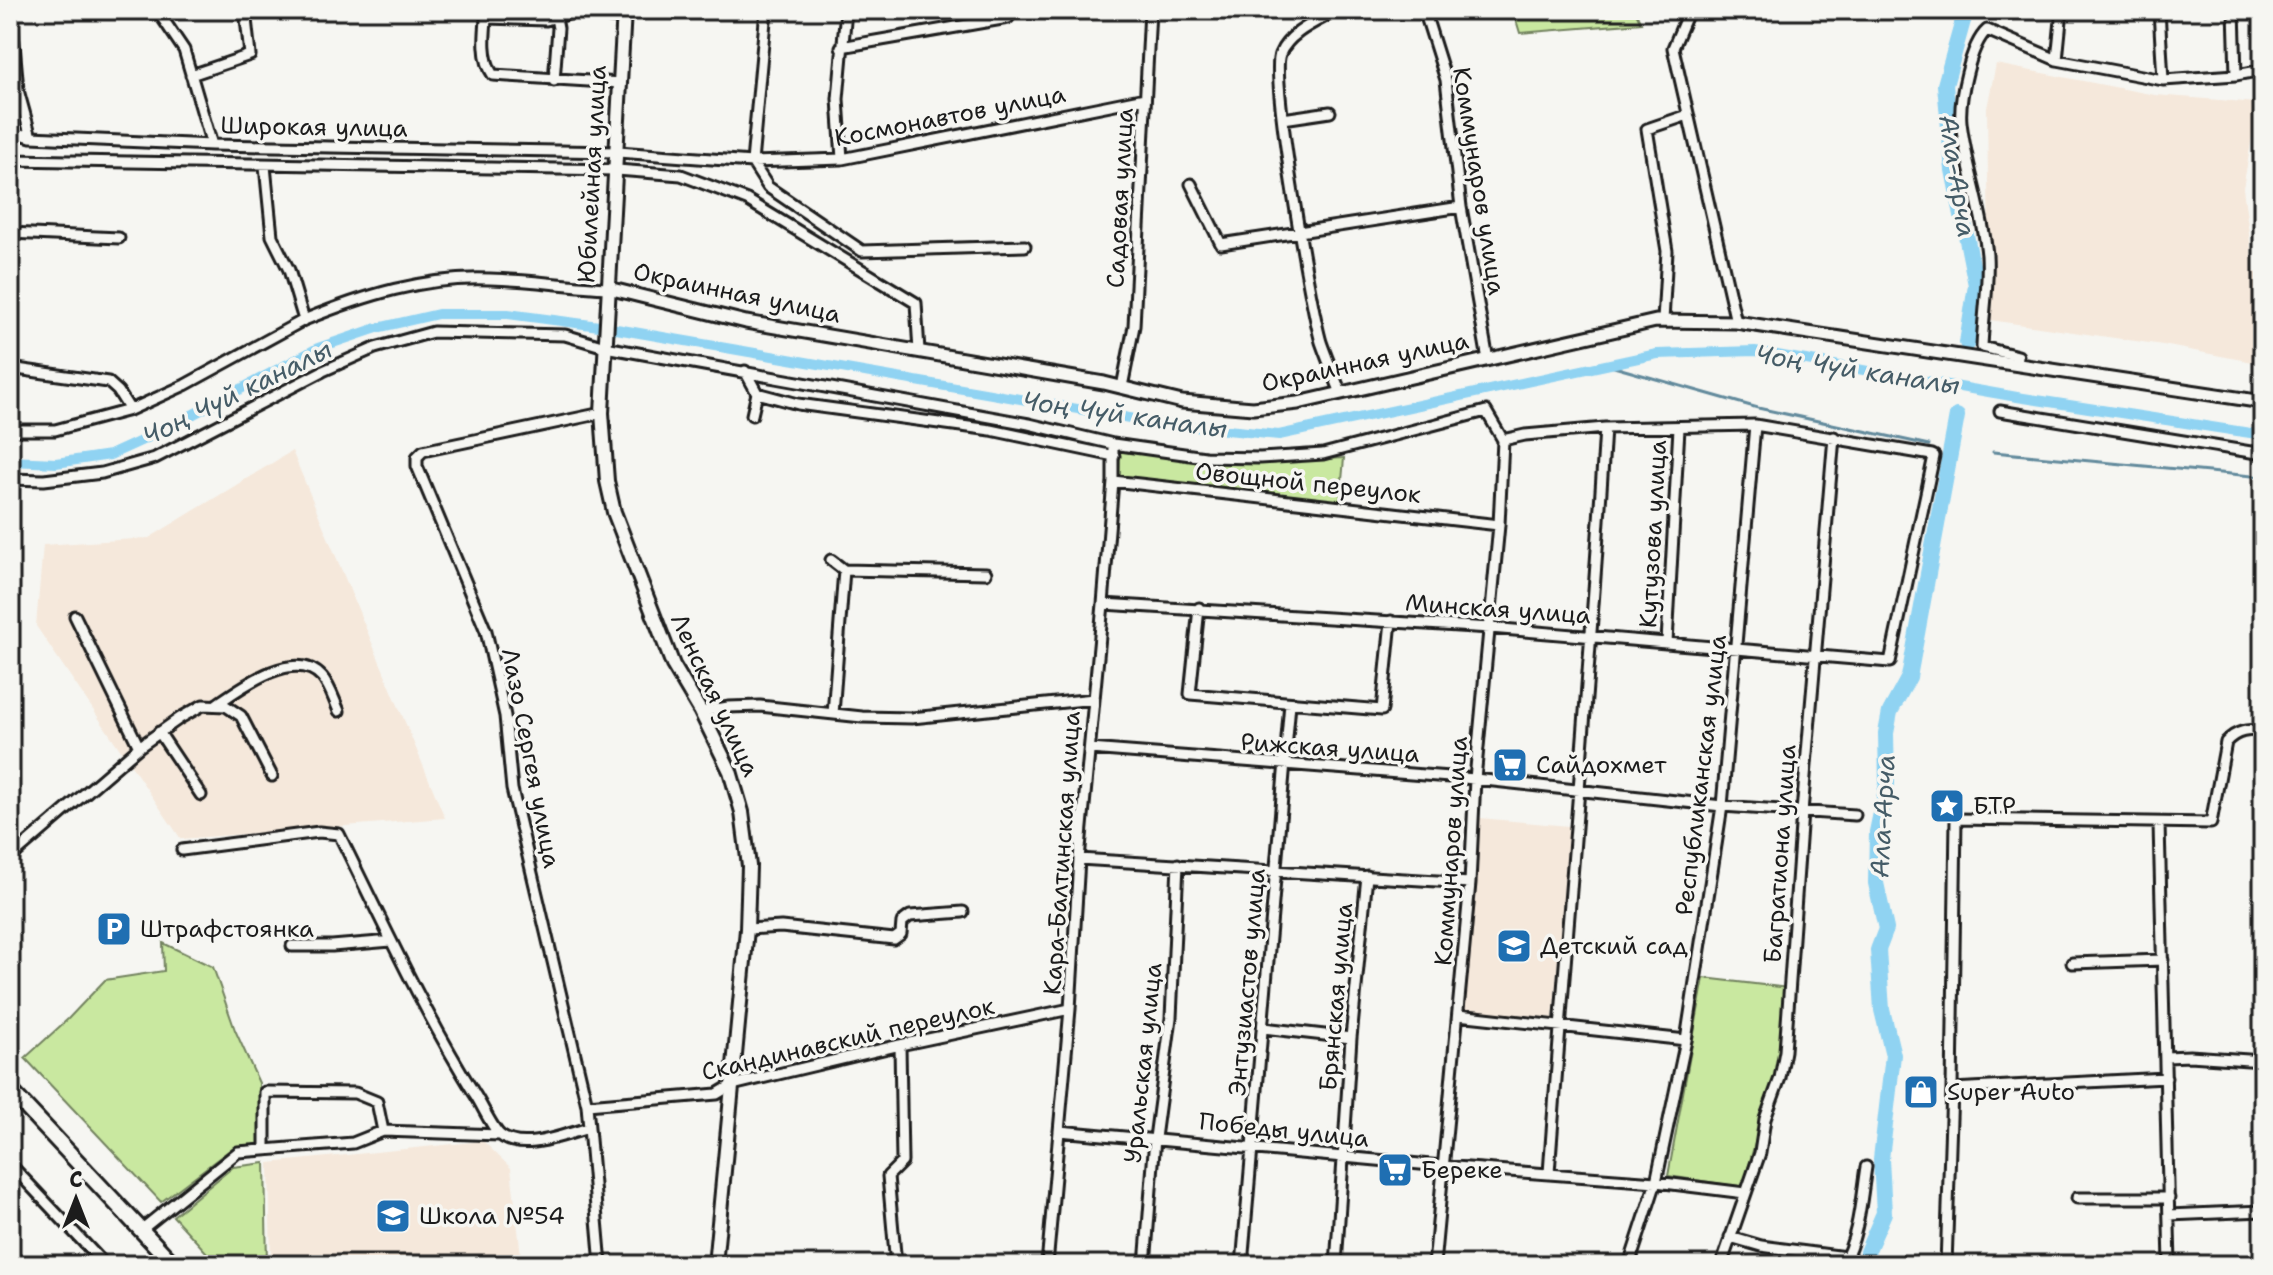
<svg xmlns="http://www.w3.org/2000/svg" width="2273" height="1275" font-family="'Shantell Sans',sans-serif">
  <rect width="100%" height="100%" fill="#f6f6f2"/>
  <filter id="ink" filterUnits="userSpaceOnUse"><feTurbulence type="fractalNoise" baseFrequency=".0125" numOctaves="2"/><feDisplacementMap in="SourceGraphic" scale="16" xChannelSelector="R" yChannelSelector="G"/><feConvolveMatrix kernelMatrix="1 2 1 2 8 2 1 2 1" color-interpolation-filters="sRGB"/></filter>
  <g filter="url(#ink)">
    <path fill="#f5e8db" d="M1996 64 2155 95 2258 103 2243 188 2254 272 2263 274V364L2163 345 1990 320 1987 108Z
      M292 451 445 818 181 839 36 626 43 545 149 538Z
      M1480 818 1569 826 1553 1018 1464 1010Z
      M483 1141 511 1168 522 1265H271L269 1163Z"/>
    <path fill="#c9e8a0" stroke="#72825e" stroke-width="2" d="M1513 10H1635L1641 23 1520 33Z
      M1120 451 1205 462 1263 463 1344 458 1340 503 1119 477Z
      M163 943 213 967 235 1030 259 1083V1145L235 1146 161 1202 25 1058 68 1019 105 980 164 971Z
      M1704 978 1788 988 1781 1059 1764 1110 1743 1187 1668 1176Z
      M265 1163 267 1265H218L173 1216 233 1167Z"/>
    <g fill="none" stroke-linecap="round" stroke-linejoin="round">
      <path stroke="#628a9c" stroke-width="3" d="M1607 365 1758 408 1929 445
        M1993 452 2263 477"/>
      <path stroke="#90d3f2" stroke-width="10" d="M10 461 56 463 110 455 156 434 318 348 377 328 438 314H508L599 326 1164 424 1279 435 1657 354 1755 351 2017 397 2263 435"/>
      <path stroke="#90d3f2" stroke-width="16" d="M1966 10 1945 85 1953 170 1976 285 1967 343
        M1866 1265 1867 1252 1884 1213 1881 1159 1893 1055 1882 1010 1878 950 1886 929 1876 883 1877 832 1887 784 1886 733 1890 712 1909 677 1957 416"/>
      <defs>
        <path id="minor" d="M11 10 18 90 31 137
          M157 10 184 50 212 145
          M487 10C485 30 481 58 493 75L621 83
          M766 10 752 162 768 187 862 251 1025 246
          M1337 10C1318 21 1289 32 1280 54 1270 77 1311 308 1321 342 1327 359 1334 376 1341 393
          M1424 10 1446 80 1461 207 1488 360
          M1689 10 1673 48 1736 322
          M2159 10 2163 80
          M2234 10 2236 75
          M486 18 546 20 572 13 623 18
          M841 47 1008 18V10
          M2057 60 2062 10
          M191 75 250 55 245 10
          M554 81 558 28 556 18
          M1283 119 1330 112
          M10 131 31 137 212 145 618 152 752 162 842 159 1145 98
          M842 159 838 99 846 10
          M10 160 617 170 681 175 747 200 916 303 919 351
          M1191 184 1221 244 1461 207
          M10 233 119 238
          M304 320C363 296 425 276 490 279 529 280 568 286 608 288
          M1663 321 1667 251 1647 129 1688 115
          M2017 365 2018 356 1982 347C1983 317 1989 286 1987 255 1983 210 1966 167 1961 122 1959 100 1970 45 1987 30L2057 60 2163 80 2236 75 2263 70
          M10 368 108 382 118 391 130 410
          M745 371 757 393 752 415
          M1122 387 1134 326 1150 10
          M757 393 798 404 991 430 1114 456
          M2000 411 2263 454
          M10 430H55L130 410 185 385 304 320 289 270 272 236 265 166
          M10 479 44 480 102 473 155 458 323 371 375 348 433 332 565 335 605 347 1029 424 1113 444 1205 457 1260 458 1323 454 1486 411 1503 440
          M1113 481 1499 525
          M831 560 844 570 986 573
          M1103 604 1490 628 1890 662 1934 456 1932 455 1755 425 1605 428 1525 435 1503 440
          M1199 608 1190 694 1382 710 1391 621
          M75 616 139 747
          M1667 642 1679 428
          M217 704C240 688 295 647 322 677 330 686 334 700 339 711
          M701 712 728 707 760 706 862 717 912 718 1094 699
          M833 714 844 570
          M159 732 201 795
          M1090 749 1475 779 1722 806 1855 815
          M2159 824 2170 1265
          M182 850 319 832 339 834C382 921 423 1011 474 1093 481 1103 492 1128 500 1135 522 1153 565 1134 589 1128
          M10 858 139 747 180 718 203 705 226 706 241 716 272 776
          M1079 859 1470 883
          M747 929 781 927 894 939 901 934 902 922 910 916 963 912
          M292 946H332L391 941
          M2072 963 2163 960
          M1458 1015 1686 1040
          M1263 1028 1351 1038
          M2166 1057 2190 1056 2263 1061
          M1952 1089 2166 1078
          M587 1105 717 1094 732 1085 900 1045 1070 1009
          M1059 1131 1442 1166 1656 1182 1745 1193
          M265 1150V1092L355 1093 377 1102 383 1131
          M10 1164 105 1265
          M1549 1173C1567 925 1590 677 1605 428
          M2077 1198H2169
          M2169 1215 2263 1211
          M141 1230 238 1152 353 1143 383 1131 500 1135
          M1730 1237 1761 1246 1846 1257
          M601 1265 587 1105 512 789 505 716 486 631 417 466V457L423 451 602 413
          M896 1265 888 1176 902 1162 900 1045
          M1047 1265 1070 1009 1079 859 1103 604 1113 481V444
          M1145 1265 1155 1138 1171 1018 1178 864
          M1242 1265 1290 703
          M1336 1265 1351 1038 1367 876
          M1434 1265 1470 883 1475 779 1499 525 1503 440
          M1629 1265 1656 1182 1686 1040 1722 806 1755 425
          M1721 1265 1760 1153 1765 1119 1780 1078 1785 1051 1802 812 1834 437
          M1842 1265C1859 1238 1861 1198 1866 1167
          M1946 1265 1952 1089 1956 819 2211 823 2226 742C2237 730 2248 730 2263 730"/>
        <path id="tertiary" d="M608 288 746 322 1104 383 1182 402 1253 408 1298 403 1656 321 1736 322 2263 402"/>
        <path id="secondary" d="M624 10 602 413 607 481 614 512 673 665 701 712 730 771 742 812 749 866 747 929 715 1265"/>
        <path id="primary" d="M10 1090 174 1265"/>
      </defs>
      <use href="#minor" stroke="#1c1c1c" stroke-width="15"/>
      <use href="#tertiary" stroke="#1c1c1c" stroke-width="17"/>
      <use href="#secondary" stroke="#1c1c1c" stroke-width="18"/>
      <use href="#primary" stroke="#1c1c1c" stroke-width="20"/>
      <use href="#minor" stroke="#f6f6f2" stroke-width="9"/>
      <use href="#tertiary" stroke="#f6f6f2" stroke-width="11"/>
      <use href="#secondary" stroke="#f6f6f2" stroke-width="12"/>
      <use href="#primary" stroke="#f6f6f2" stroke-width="14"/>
    </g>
  </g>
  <defs>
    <symbol id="supermarket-square" viewBox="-11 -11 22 22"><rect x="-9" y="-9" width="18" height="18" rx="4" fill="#1f6fb2" stroke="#f6f6f2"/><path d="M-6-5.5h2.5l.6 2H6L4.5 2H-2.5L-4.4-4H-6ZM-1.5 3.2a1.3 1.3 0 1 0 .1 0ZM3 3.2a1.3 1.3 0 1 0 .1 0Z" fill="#fff"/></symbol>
    <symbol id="sight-square" viewBox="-11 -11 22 22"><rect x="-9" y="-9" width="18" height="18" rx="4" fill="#1f6fb2" stroke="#f6f6f2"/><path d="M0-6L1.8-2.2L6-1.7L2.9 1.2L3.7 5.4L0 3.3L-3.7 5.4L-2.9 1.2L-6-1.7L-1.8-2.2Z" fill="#fff"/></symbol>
    <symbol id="parking-square" viewBox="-11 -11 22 22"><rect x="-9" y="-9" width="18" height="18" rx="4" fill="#1f6fb2" stroke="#f6f6f2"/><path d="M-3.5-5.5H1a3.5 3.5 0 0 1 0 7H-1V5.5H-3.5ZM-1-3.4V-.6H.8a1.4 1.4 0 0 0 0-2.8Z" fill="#fff"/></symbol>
    <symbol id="school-square" viewBox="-11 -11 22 22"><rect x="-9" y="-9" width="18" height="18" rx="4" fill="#1f6fb2" stroke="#f6f6f2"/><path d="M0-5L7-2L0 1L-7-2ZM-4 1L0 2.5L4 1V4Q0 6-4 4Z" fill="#fff"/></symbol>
    <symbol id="shop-square" viewBox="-11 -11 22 22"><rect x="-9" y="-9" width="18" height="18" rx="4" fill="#1f6fb2" stroke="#f6f6f2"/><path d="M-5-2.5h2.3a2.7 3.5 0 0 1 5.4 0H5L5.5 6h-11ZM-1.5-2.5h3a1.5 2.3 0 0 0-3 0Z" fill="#fff"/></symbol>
  </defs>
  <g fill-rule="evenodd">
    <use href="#supermarket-square" x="1490" y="745" width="40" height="40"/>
    <use href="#sight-square" x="1927" y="786" width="40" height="40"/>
    <use href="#parking-square" x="94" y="909" width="40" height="40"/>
    <use href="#school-square" x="1494" y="926" width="40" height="40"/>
    <use href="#shop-square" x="1901" y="1072" width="40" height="40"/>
    <use href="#supermarket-square" x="1375" y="1150" width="40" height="40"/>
    <use href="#school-square" x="373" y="1196" width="40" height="40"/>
  </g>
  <g text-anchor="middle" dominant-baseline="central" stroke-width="7" stroke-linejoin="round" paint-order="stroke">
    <g font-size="24" fill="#1c1c1c" stroke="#f6f6f2">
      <text transform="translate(950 116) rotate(-11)">Космонавтов улица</text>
      <text transform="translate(314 127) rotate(1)">Широкая улица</text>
      <text transform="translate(592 174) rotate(-87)">Юбилейная улица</text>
      <text transform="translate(1479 181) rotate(81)">Коммунаров улица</text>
      <text transform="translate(1120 198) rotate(-87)">Садовая улица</text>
      <text transform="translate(737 293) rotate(12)">Окраинная улица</text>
      <text transform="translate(1365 362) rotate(-12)">Окраинная улица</text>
      <text transform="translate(1308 483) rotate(6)">Овощной переулок</text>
      <text transform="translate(1653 534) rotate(-87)">Кутузова улица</text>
      <text transform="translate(1498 609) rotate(4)">Минская улица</text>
      <text transform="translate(715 695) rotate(65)">Ленская улица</text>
      <text transform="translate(1330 748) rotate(4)">Рижская улица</text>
      <text transform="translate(531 758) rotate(79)">Лазо Сергея улица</text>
      <text transform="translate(1701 775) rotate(-83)">Республиканская улица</text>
      <text transform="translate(1451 851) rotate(-86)">Коммунаров улица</text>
      <text transform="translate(1062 853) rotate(-86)">Кара-Балтинская улица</text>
      <text transform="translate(1780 854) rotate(-86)">Багратиона улица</text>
      <text transform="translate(1247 982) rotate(-85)">Энтузиастов улица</text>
      <text transform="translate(1336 997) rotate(-85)">Брянская улица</text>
      <text transform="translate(848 1039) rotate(-13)">Скандинавский переулок</text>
      <text transform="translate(1143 1063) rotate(-84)">Уральская улица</text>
      <text transform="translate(1284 1130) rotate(6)">Победы улица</text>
    </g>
    <g font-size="24" fill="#1c1c1c" stroke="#f6f6f2" text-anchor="start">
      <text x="1536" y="765">Сайдохмет</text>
      <text x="1973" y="806">БТР</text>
      <text x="140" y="929">Штрафстоянка</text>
      <text x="1540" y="946">Детский сад</text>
      <text x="1947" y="1092">Super Auto</text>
      <text x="1421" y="1170">Береке</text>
      <text x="419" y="1216">Школа №54</text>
    </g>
    <g font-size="26" font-style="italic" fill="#455c67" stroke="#f6f6f2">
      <text transform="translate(1958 176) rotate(81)">Ала-Арча</text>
      <text transform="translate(1858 369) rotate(9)">Чоң Чүй каналы</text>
      <text transform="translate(237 392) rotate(-26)">Чоң Чүй каналы</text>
      <text transform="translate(1125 414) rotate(8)">Чоң Чүй каналы</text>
      <text transform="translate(1882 816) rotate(-87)">Ала-Арча</text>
    </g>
  </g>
  <rect width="2273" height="1275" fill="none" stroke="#f6f6f2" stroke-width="40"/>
  <rect x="20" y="20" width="2233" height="1235" fill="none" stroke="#1c1c1c" stroke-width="3" filter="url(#ink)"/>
  <g transform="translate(76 1199)" stroke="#f6f6f2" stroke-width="6" paint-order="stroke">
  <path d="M0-6L14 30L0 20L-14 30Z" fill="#1c1c1c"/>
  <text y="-12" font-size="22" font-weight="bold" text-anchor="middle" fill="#1c1c1c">С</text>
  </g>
</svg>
